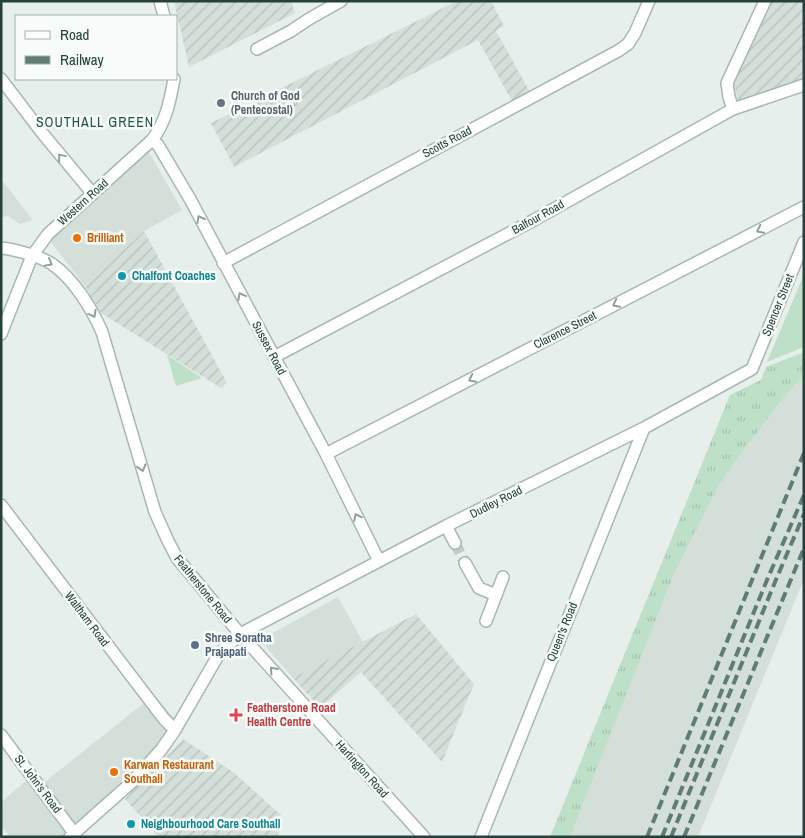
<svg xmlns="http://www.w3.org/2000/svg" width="805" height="838" font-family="'Archivo Narrow',sans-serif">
  <defs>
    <pattern id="industrial-furrows" width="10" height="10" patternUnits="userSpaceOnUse" patternTransform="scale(1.25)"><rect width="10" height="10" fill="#d4dfda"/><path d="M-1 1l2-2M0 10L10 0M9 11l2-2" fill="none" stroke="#b6c1bc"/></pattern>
    <pattern id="grass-tufts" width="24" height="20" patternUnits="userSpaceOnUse" patternTransform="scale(1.25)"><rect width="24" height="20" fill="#bfe0c8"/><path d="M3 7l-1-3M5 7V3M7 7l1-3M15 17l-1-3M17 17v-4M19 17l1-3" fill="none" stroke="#a4c1ad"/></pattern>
  </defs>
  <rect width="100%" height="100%" fill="#e6efeb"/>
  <path fill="#d4dfda" d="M146 147 182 210 144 231 85 286 43 232Z
    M1 179 33 220 20 224 8 216 1 217Z
    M804 375V579L698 837H570L675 572 718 487 741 454 782 400Z
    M338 597 363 642 293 678 260 640Z
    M154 695 174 718 155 754 131 779 64 835 65 837H8L9 836 1 826V802L33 775 41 785Z"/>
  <path fill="url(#industrial-furrows)" d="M174 1H291L295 13 189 67Z
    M457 1H491L504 26 496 31 530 92 512 101 478 40 234 167 211 123Z
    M770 1H804V82L739 104 733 80Z
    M144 231 227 383 221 388 101 313 85 286Z
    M416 614 474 684 442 762 361 672 320 708 293 678Z
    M183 739 233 772 281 815 278 837H159L125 799Z"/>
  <path fill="url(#grass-tufts)" d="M804 352V375L782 400 741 454 718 487 675 572 570 837H550L730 395 761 380 766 367Z"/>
  <path fill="#bfe0c8" d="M804 274V347L767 362Z
    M167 355 202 378 176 386Z"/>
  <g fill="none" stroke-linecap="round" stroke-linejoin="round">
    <path stroke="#bfccc8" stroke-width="11" stroke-dasharray="11 5.5" stroke-linecap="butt" d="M455 543 465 563"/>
    <defs>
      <path id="minor" d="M160 1 164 16
        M257 49 291 31 309 19 341 1
        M1 79 43 134 93 194
        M733 109 729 97 727 83 765 1
        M152 140 158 145 190 199 326 454 379 561
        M1 248C14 249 42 257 52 264 74 279 92 309 102 332L155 512 168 541 177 558 240 634 424 837
        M223 263 618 51 628 44 635 33 649 1
        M1 334 32 256 48 234 152 140C166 122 170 101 174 79
        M274 357 534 220 733 109 804 85
        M326 454 804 207
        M1 505 164 719 175 730
        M446 526 455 543
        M465 563 479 588 496 595
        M486 621 503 577
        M1 735 74 833
        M70 837 132 782 161 750 175 730 219 654 240 634 446 526 644 428 752 369 804 242
        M481 837 644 428"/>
    </defs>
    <use href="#minor" stroke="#a8b8b2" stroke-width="14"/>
    <use href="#minor" stroke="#fff" stroke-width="11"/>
    <path stroke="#5f7d75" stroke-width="4" stroke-dasharray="10 5" stroke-linecap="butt" d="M647 837 804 453
      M662 837 767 580 804 495
      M671 837 775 582 804 514
      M684 837 804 548"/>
  </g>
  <defs><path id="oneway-chevron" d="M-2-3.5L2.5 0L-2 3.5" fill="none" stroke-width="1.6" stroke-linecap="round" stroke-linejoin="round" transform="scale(1.25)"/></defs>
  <g stroke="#92a09c">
    <use href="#oneway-chevron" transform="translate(61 157) rotate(-130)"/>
    <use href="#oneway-chevron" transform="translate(200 219) rotate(-118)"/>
    <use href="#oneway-chevron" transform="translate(760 230) rotate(153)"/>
    <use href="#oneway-chevron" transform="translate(49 263) rotate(29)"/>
    <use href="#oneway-chevron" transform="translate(241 296) rotate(-118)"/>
    <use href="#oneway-chevron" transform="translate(616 304) rotate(153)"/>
    <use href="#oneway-chevron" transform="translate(93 314) rotate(61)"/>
    <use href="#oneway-chevron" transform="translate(472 379) rotate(153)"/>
    <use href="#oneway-chevron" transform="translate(142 468) rotate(73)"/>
    <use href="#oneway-chevron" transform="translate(357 517) rotate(-116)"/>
    <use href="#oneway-chevron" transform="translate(273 670) rotate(-132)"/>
  </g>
  <circle fill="#6b7280" stroke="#f7fbf9" stroke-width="2" cx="221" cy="103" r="5"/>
  <g fill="#e8710a" stroke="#f7fbf9" stroke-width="2">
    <circle cx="77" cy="238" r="5"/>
    <circle cx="114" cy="772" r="5"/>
  </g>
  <g fill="#0f9aa8" stroke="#f7fbf9" stroke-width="2">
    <circle cx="122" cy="276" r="5"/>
    <circle cx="131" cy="824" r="5"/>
  </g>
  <circle fill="#5c6f8a" stroke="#f7fbf9" stroke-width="2" cx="195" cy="645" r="5"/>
  <path fill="#e0444e" stroke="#f7fbf9" stroke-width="2" d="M233.5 707.5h5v5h5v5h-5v5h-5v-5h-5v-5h5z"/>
  <g text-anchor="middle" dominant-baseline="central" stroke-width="5" stroke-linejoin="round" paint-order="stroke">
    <g font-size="12" font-weight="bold" fill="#5b616d" stroke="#f7fbf9" text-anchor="start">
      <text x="231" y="96">Church of God<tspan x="231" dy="14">(Pentecostal)</tspan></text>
    </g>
    <g font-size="12" fill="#24423a" stroke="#f7fbf9">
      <text transform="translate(447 142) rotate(-28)">Scotts Road</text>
      <text transform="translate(83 202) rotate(-42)">Western Road</text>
      <text transform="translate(538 217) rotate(-29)">Balfour Road</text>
      <text transform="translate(778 305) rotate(-68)">Spencer Street</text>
      <text transform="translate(565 330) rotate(-27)">Clarence Street</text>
      <text transform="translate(269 348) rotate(62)">Sussex Road</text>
      <text transform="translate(496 502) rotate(-27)">Dudley Road</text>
      <text transform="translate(203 589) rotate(51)">Featherstone Road</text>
      <text transform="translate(87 619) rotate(53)">Waltham Road</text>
      <text transform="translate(562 632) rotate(-68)">Queen's Road</text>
      <text transform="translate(362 769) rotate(48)">Hartington Road</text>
      <text transform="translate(38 784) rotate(53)">St. John's Road</text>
    </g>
    <g font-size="12" font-weight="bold" fill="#c56008" stroke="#f7fbf9" text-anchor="start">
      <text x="87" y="238">Brilliant</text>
      <text x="124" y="765">Karwan Restaurant<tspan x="124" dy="14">Southall</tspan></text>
    </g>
    <g font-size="12" font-weight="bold" fill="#0d838f" stroke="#f7fbf9" text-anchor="start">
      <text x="132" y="276">Chalfont Coaches</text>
      <text x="141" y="824">Neighbourhood Care Southall</text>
    </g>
    <g font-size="12" font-weight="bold" fill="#4e5e75" stroke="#f7fbf9" text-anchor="start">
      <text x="205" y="638">Shree Soratha<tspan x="205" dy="14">Prajapati</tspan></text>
    </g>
    <g font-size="12" font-weight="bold" fill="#be3a42" stroke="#f7fbf9" text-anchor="start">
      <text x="247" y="708">Featherstone Road<tspan x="247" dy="14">Health Centre</tspan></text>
    </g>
    <g font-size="14" letter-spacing="1" fill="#1f5548" stroke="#f7fbf9">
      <text x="95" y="122">SOUTHALL GREEN</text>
    </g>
  </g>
  <rect width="805" height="838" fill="none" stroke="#24423a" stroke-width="5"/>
  <rect x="15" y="15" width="162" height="65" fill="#f7fbf9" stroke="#a3b1ad"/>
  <rect x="25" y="31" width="25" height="8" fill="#ffffff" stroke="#a3b1ad"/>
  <text x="60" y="40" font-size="15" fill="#24423a">Road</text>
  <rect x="25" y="56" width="25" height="8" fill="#5f7d75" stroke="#a3b1ad"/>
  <text x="60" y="65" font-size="15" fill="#24423a">Railway</text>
</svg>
